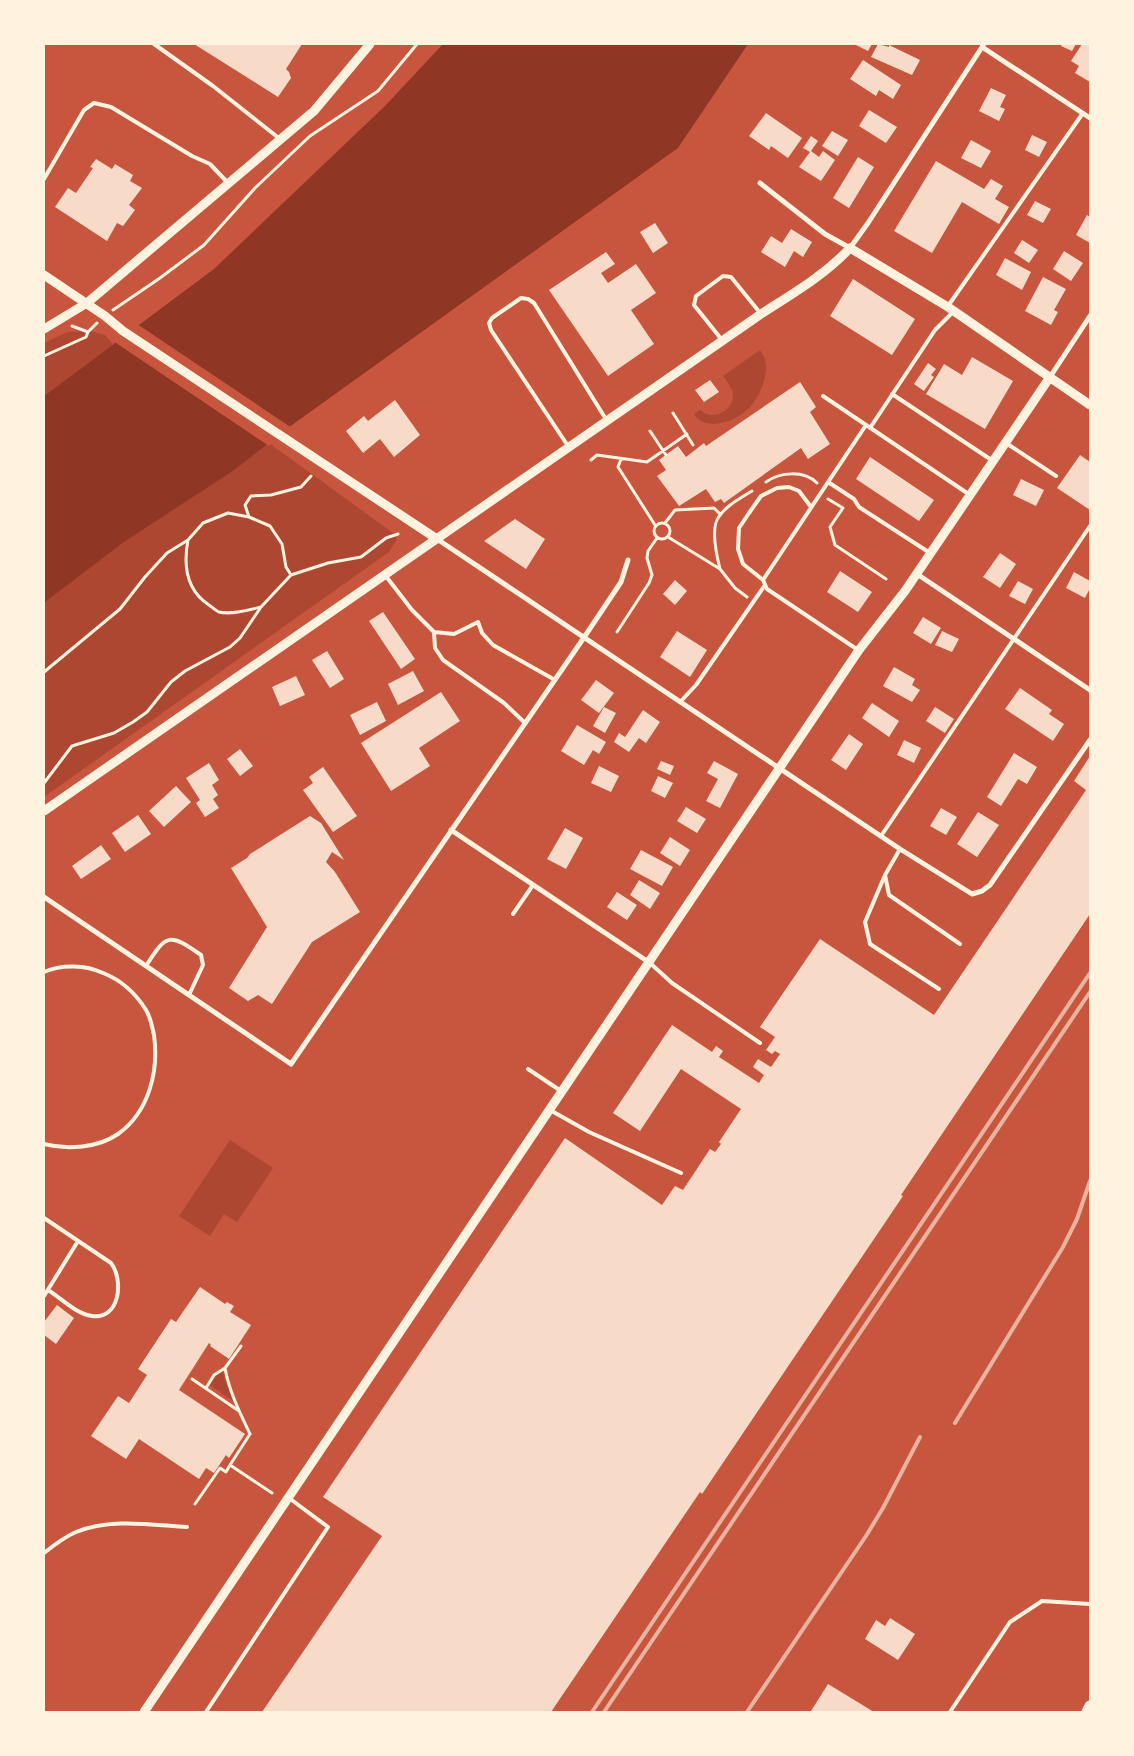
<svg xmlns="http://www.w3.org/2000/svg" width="1134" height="1756" font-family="'DejaVu Sans',sans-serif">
  <rect width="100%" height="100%" fill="#c8553d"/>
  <path fill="#ae4732" d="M90 331 105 335 113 344 44 396V343L68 332Z
    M760 350C763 355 766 359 766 365 767 379 759 398 749 408 737 421 705 433 694 414L700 410C715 423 738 408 732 390 730 386 726 380 723 376Z
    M269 443 393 533 397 539 389 552 44 797V603L124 542 233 471Z
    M230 1140 273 1168 237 1222 224 1214 210 1236 179 1216Z
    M223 1371 224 1378 233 1401 210 1385 217 1375Z"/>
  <path fill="#8f3625" d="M443 44H748L678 148 292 425 233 471 124 542 44 603V396L214 269 385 106Z"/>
  <path fill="#c8553d" d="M137 324 292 428 269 446 113 341Z"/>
  <path fill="#f7dbc8" d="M194 44H302L286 69 289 72 291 78 278 97Z
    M854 44H872L868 51Z
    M878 44 889 47V45L920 60 912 75 871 57Z
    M1062 44H1076L1072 51 1061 46Z
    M1082 44H1090V82L1075 73 1079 66 1071 61Z
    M863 60 901 85 893 99 879 90 876 96 850 79Z
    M991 88 1006 95 1000 107 1005 109 999 121 979 111Z
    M869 110 897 127 886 143 859 126Z
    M766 113 802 138 788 158 771 146 769 150 749 136Z
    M832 131 848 140 838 156 822 146Z
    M1032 135 1047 142 1039 157 1025 150Z
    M811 136 818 141 811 151 819 157 823 151 835 160 821 181 799 167 810 152 803 148Z
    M971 140 991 151 981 168 961 158Z
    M858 157 874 167 849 208 833 198Z
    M96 159 112 169 115 164 133 175 130 181 142 188 129 205 135 210 123 226 117 223 107 241 55 207 68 188 76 193 93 168 90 167Z
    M936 161 984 189 991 179 1003 186 995 199 1009 207 999 224 962 202 932 253 894 231Z
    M1035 201 1051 209 1043 223 1027 215Z
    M1087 215 1090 217V243L1076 235Z
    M655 223 668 243 653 253 640 232Z
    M791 229 812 242 803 257 794 251 785 267 761 252 771 236 782 243Z
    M1022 240 1038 250 1029 263 1014 253Z
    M1064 251 1083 263 1071 281 1053 269Z
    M606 252 615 264 601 273 608 283 636 264 656 293 631 310 654 344 608 376 549 290Z
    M1005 258 1031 272 1022 290 996 275Z
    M1043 277 1066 289 1054 310 1058 312 1051 325 1025 311Z
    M853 279 915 319 892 355 830 316Z
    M972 357 1013 381 985 429 926 394 944 364 962 375Z
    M928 363 936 369 931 375 934 377 924 391 914 384Z
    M710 380 719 392 704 402 695 390Z
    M800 382 816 407 810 412 830 444 808 459 801 448 724 503 721 499 715 502 706 489 679 506 657 476 666 470 659 460 678 446 686 457 704 443 706 446Z
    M395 400 420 435 394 457 380 439 363 453 346 431 364 416 368 421Z
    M1080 455 1090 462V510L1057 488Z
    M870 457 934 500 919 521 856 479Z
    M1021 479 1044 490 1036 506 1013 495Z
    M515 519 545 539 526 569 484 541Z
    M1000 553 1016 564 1000 588 983 577Z
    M840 571 872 592 858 612 827 592Z
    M1074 572 1090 581V588L1085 598 1066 588Z
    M675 580 687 591 675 605 663 594Z
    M1018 581 1033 589 1025 604 1009 596Z
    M383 612 415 659 401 669 369 621Z
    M923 617 941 628 931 644 913 633Z
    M677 631 707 650 690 677 660 657Z
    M942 631 959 639 952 652 935 645Z
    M327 651 344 679 330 688 312 660Z
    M894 667 915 679 912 685 920 690 912 702 883 686Z
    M413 671 424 691 398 705 388 684Z
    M296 676 305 695 280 706 272 687Z
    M596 680 614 693 599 713 581 700Z
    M1020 688 1052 710 1049 714 1064 724 1053 741 1005 709Z
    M441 692 460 721 419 748 430 766 391 791 361 743Z
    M377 702 386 721 360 735 350 715Z
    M872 703 899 721 889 737 862 718Z
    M604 707 616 713 605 733 593 726Z
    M935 707 954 719 945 733 926 721Z
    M643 710 660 722 646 743 639 738 629 752 614 742 619 733 625 737Z
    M577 725 606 742 599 754 593 750 584 765 561 751Z
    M849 734 863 744 846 770 831 760Z
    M904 740 921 748 914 763 897 755Z
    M240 749 253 766 240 776 227 759Z
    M1014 753 1037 767 1027 784 1018 779 1001 806 987 797Z
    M1090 756V914L901 1195 903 1196 702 1494 700 1492 551 1712H262L382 1536 323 1497 565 1138 662 1205 675 1186 683 1190 710 1149 715 1152 721 1144 719 1142 741 1109 681 1069 640 1131 613 1113 672 1025 712 1052 716 1046 723 1051 719 1057 759 1083 764 1075 753 1067 758 1059 771 1067 780 1054 775 1051 772 1054 766 1050 775 1037 760 1027 820 939 934 1015 1086 790 1074 781Z
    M661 761 674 766 670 775 657 769Z
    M714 761 738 774 720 808 706 801 718 779 707 773Z
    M209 763 219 780 212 785 218 795 213 799 219 808 205 817 196 803 200 800 186 778Z
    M599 766 619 776 611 792 591 783Z
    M323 767 357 816 333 832 303 790 313 783 309 777Z
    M658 776 673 783 665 798 651 791Z
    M176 786 191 802 164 827 149 811Z
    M686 807 706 819 697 833 677 821Z
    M941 808 957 817 946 835 930 826Z
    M978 812 999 825 977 857 957 844Z
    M138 815 151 834 125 852 112 833Z
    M310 816 321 823 344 860 332 852 326 862 335 872 360 912 312 942 272 1004 258 995 248 1001 229 988 267 927 231 868 247 858 250 854Z
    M565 828 583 838 566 869 547 859Z
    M670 837 690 850 680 866 660 853Z
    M101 845 111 859 81 879 72 866Z
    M641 850 673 867 662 886 630 869Z
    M639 880 660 893 650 909 630 895Z
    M617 892 637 905 627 920 607 907Z
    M200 1287 225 1304 227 1302 234 1306 230 1312 251 1325 229 1359 210 1346 211 1345 209 1343 179 1390 245 1434 229 1458 226 1455 214 1473 206 1468 199 1479 139 1439 126 1459 91 1436 118 1396 129 1403 147 1375 138 1369 171 1319 176 1322Z
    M57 1305 74 1318 56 1344 44 1335V1322Z
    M890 1618 915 1634 898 1660 865 1639 876 1620 885 1626Z
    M828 1684 874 1712H813L811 1711Z"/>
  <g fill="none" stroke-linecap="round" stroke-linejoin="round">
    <path stroke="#fff3e0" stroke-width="3" d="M113 310 160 278 204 245 255 188 310 136 378 91 417 44
      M72 326 88 332
      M44 356 86 337 88 332 97 323
      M673 413 693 445
      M650 431 666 455
      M621 459 618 467 655 525
      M591 460 597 455 647 462 687 434
      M766 482C780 472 804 470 817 483
      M828 499 843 508 830 527 835 545 886 579
      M249 517 245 505 251 496 271 495 301 487 311 476
      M654 531a8 8 0 1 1 16 0a8 8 0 1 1-16 0Z
      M665 523 675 510 714 508 720 514
      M668 537 720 569 735 588 747 597
      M188 540C183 566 186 590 209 605 212 607 216 611 219 612 231 615 249 610 261 607
      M720 569C717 557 711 529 718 518 725 506 741 498 752 491
      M617 632 649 583 652 575 647 558 648 551 657 538
      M44 672 120 609 145 577 167 553 188 540 203 523 228 513 249 517 270 526 282 544 286 567 291 575
      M44 783 72 746 114 733 133 722 147 712 171 682 185 671 230 647 240 638 261 607 291 575 328 563 361 557 386 538 398 534
      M241 1346 225 1368C229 1391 240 1413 250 1434L230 1465 272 1493
      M192 1379 239 1411
      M206 1388 214 1375 225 1368
      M195 1504 220 1468 226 1472 230 1465"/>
    <path stroke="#fff3e0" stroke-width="4" d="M154 44 213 86 280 139
      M44 179 84 110 94 103 111 107 192 156 210 164 228 183
      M948 306 1083 113
      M722 340 694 305 696 296 723 276 731 277 761 314
      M892 394 993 461
      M823 396 970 495
      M870 428 935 330 953 312
      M1006 443 1056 476
      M568 446 491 330 489 323 492 318 521 298 528 299 534 303 607 421
      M828 482 854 499 859 507 930 553
      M385 575 412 610 434 632 454 634 478 622 482 633 493 645 555 680
      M763 580 743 564 738 549 739 528 749 513 761 496 777 488 789 487 799 491 811 507
      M434 632 435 648 443 660 504 703 525 723
      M858 650 767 589 763 580 866 425
      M681 701 696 685 765 585
      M881 836 1090 526
      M900 849 885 875 889 895 960 944
      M885 875 865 922 870 944 939 989
      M513 914 533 885
      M650 963 672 983 760 1043
      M146 966C167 933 169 933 201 955L203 965 189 995
      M44 972C62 964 86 965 103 973 121 980 136 994 146 1010 151 1018 152 1027 154 1035 159 1071 149 1112 118 1134 98 1148 67 1150 44 1144
      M528 1069 561 1091
      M550 1110 589 1132 681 1173
      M44 1218 111 1263C124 1280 120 1320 92 1316 76 1314 61 1298 48 1290
      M44 1296 78 1241
      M44 1553C54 1545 64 1537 76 1532 111 1518 151 1525 187 1527
      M206 1712 328 1527 289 1498
      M950 1712 1010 1622 1042 1601 1090 1604"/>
    <path stroke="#fff3e0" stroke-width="5" d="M982 47 1090 118
      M760 183 825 234 850 248 868 223 984 44
      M1050 377 1090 316
      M437 539 900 849 972 894 982 891 990 885 1090 740
      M917 574 1090 690
      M451 830 650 963
      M44 897 291 1064 585 636 621 582 628 560"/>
    <path stroke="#fff3e0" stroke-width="9" d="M44 275 105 316 123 331 437 539
      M44 329 87 303 314 111 370 44
      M44 811 761 314C792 294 825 275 850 248L948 307 1090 405
      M144 1712 859 650 905 591 1050 377"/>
    <path stroke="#fff3e0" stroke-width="11" d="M1087 1712 1090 1706"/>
    <path stroke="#e9b49f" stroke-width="4" d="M955 1423 1063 1247 1077 1219 1090 1181
      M592 1712 1090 973
      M604 1712 1090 992
      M747 1712 866 1536 883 1508 920 1437"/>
  </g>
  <rect width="1134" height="1756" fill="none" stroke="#fff3e0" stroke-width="90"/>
</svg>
